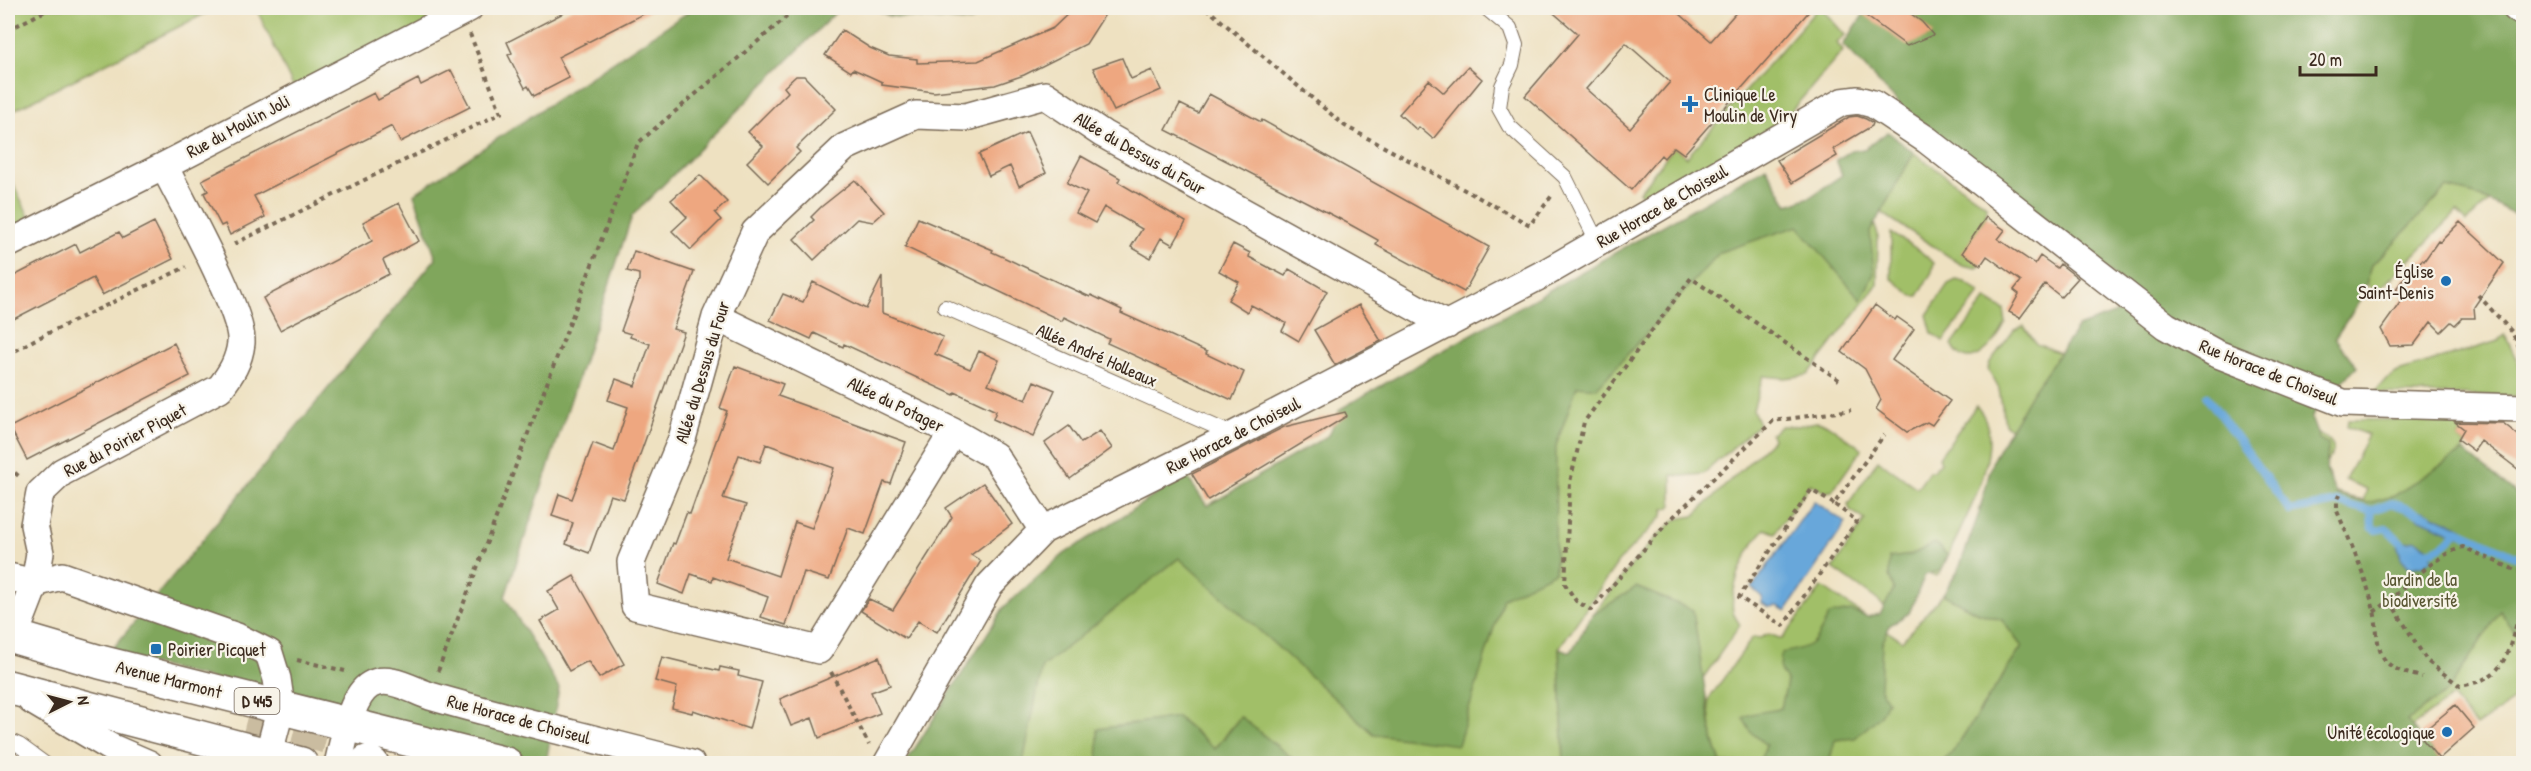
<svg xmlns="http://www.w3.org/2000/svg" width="2531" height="771" font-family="'Patrick Hand',sans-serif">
  <rect width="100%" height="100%" fill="#f7f3e8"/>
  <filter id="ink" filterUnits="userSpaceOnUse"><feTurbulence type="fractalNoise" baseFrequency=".0167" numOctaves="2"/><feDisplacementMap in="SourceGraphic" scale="12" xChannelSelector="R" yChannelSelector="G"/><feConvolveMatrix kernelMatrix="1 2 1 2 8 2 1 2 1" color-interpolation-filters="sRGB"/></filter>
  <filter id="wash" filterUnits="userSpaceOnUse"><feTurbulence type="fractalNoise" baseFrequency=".008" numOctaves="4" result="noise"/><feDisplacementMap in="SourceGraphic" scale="24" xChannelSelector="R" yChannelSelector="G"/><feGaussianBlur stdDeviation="1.35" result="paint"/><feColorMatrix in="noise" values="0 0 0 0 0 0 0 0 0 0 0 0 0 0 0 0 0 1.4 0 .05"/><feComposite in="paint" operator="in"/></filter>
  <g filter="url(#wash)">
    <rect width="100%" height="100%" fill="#eee1c1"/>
    <path fill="#a1bf67" stroke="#6e7442" stroke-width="1.5" d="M8 8H216L8 113Z
      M256 8H429L437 24 297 95Z
      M1818 8H1821L1845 35 1837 43 1843 51 1778 126 1650 200 1639 192 1674 147 1687 157Z
      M1914 153 1986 205V217L1963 253 1981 265 1977 268 1962 265 1882 213 1883 201 1887 202Z
      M8 173 35 229 8 243Z
      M2447 188 2476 195 2489 202 2467 222 2457 212 2376 293 2366 283 2372 265Z
      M1874 223 1878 235 1877 285 1808 375 1784 378 1763 376 1753 410 1759 424 1703 474 1682 476 1672 475V505L1669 508 1664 509 1663 516 1618 562 1559 648 1564 763H1298L1240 717 1215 748 1177 717 1153 763 1001 764 1022 680 1179 558 1458 744 1503 598 1555 571V421L1564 382 1722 243 1799 226Z
      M1891 233 1919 250 1934 263 1932 272 1918 296H1913L1891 278Z
      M1956 280 1965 282 1979 292V295L1943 341 1932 333 1927 315 1948 284Z
      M1986 299 2004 310 2006 323C1996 342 1970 377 1952 345Z
      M2024 326 2036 344 2063 354 2016 432 2005 424 1999 389 1988 369 1990 362 2014 330Z
      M2505 335 2523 374V396L2374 393 2386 379 2398 372 2498 341Z
      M2242 377 2316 409 2306 430C2342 440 2340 452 2314 475L2327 472C2333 480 2326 489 2322 498L2337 493 2363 501 2367 489 2345 480 2368 435 2347 427 2348 420 2470 419 2458 439 2466 445 2463 451 2523 504V694L2476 726 2452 697 2406 731Z
      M1976 406C2015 444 1955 534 1941 572L1936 576 1926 572 1909 613 1890 612 1876 599 1833 568 1865 520 1850 510 1848 504 1878 460 1917 488 1929 471H1933L1941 462 1939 457Z
      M1816 422 1827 424 1862 449 1832 491 1825 492 1810 484 1775 533 1765 529C1748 546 1729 587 1733 612 1734 616 1738 621 1740 625L1701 681 1592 615C1616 586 1646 542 1676 520 1681 517 1688 517 1694 516L1773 439 1771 434 1781 426H1797Z
      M1822 587 1902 641 1943 594 1976 612 2002 620 2022 647 1952 753 1941 763H1721L1712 737 1708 700 1753 637 1760 638 1769 634 1782 639Z"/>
    <path fill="#80a65c" stroke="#5e683d" stroke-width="1.5" d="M694 8H840L632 216 505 597 559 688 546 763 109 653 436 258 414 194Z
      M873 8H991L971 22 889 16Z
      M1868 8H2523V219L2476 195 2447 188 2372 265 2361 299 2335 338 2357 367 2316 409 2311 418 2319 439 2328 444 2326 473 2337 495 2367 503 2394 496 2463 451 2523 499V645L2500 611 2448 691 2407 721 2443 763H1941L1952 753 2022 647 2002 620 1976 612 1943 594 1958 571 1979 513 1993 459 2032 392 2078 327 2147 302 1909 114 1843 45Z
      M1888 132 1914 153 1870 232 1874 273 1861 300 1798 226 1720 252 1597 388 1577 386 1556 446 1555 572 1503 598 1458 745 1374 734 1179 558 1042 667 1023 763 905 764 1004 607 1064 554 1186 475 1207 506 1329 435 1340 409 1766 167 1788 205 1810 197 1842 175 1836 160 1851 151 1864 149Z
      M1935 543 1947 555 1942 570 1925 575 1909 613 1890 625 1882 644 1880 688 1887 701 1880 716 1855 738 1835 740 1829 763H1759L1766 745 1751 732 1743 718C1755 710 1768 713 1781 708L1787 682 1780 670 1781 653C1815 647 1814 644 1829 615L1851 611 1867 617 1880 614 1894 589 1889 575V558L1911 555Z
      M1636 587 1693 610 1712 737 1721 763H1564L1559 648 1571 652 1592 615Z
      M1177 717 1215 749 1241 717 1298 763H1098V729Z"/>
    <path fill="#67a7da" stroke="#51687c" stroke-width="1.5" d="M1814 501 1846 523 1786 611 1777 606 1769 607 1762 603V597L1752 588Z
      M2422 510 2463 528 2459 536 2418 518Z
      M2416 540 2427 547 2433 558 2423 565 2409 567 2401 558 2398 547 2403 542Z"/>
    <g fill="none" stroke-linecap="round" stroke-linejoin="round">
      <path stroke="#67a7da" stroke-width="8" d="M2207 397 2290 511 2337 502 2371 511 2372 527 2376 530 2386 528 2408 549
        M2371 511 2392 503 2429 517
        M2422 553C2438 550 2448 544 2458 530L2524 560"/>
    </g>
    <g id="blocks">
      <path fill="#eea780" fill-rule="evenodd" d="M573 8H655L558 57 569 78 534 96 528 86 525 88 508 55 512 53 507 42Z
        M1074 8H1109L1086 44 1024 75 995 85 934 92 882 85V82L869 76 853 69 851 72 825 55 842 30 870 48 889 56 917 59V63L978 61 1053 28Z
        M1548 8H1673L1711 41 1740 8H1812L1684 154 1674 147 1664 158 1661 155 1631 190 1525 96 1578 34ZM1626 43 1670 82 1630 128 1586 89Z
        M1855 8H1903L1922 22 1933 35 1907 46Z
        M1122 58 1131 79 1152 70 1161 90 1114 111 1093 68Z
        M1468 67 1482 79 1433 139 1419 127 1417 130 1399 114 1429 80 1444 93Z
        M451 70 470 107 400 142 392 126 254 196 265 217 230 235 225 224 221 226 204 193 208 191 202 180 374 93 378 100 418 79 421 85Z
        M796 76H804L836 109 796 148 800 152 768 183 747 162 763 146 748 132 788 92 784 87Z
        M1209 94 1261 122 1262 120 1489 247 1464 292 1376 245 1378 240 1340 219 1166 130 1180 104 1198 113Z
        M1857 116 1866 119 1873 123 1872 126 1833 149 1837 156 1792 183 1777 160 1849 117Z
        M1027 132 1046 173 1019 186 1010 166 989 176 979 154Z
        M1081 156 1120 178 1118 182 1186 222 1173 245 1161 238 1150 258 1131 247 1142 229 1104 207 1095 223 1076 213 1087 193 1067 183Z
        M700 175 727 202 715 213 721 220 691 250 672 231 687 217 671 200Z
        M855 180 884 212 873 222 857 219 814 260 794 239 814 220 811 217 821 207Z
        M399 203 419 241 383 260 389 274 280 330 263 298 372 241 363 222Z
        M1986 217 2005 230 1998 239 2035 264 2040 256 2057 268 2060 264 2078 278 2061 297 2045 284 2020 318 2009 312 2019 294 2014 290 2021 281 1987 256 1981 265 1962 253Z
        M918 218 993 250 992 252 1090 297 1091 295 1122 310 1121 313 1207 352 1206 354 1244 372 1232 400 1107 343 1109 339 1064 317 1062 321 905 247Z
        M154 222 173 259 102 295 93 278 8 322V279L76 244 80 252 119 232 123 238Z
        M2460 222 2504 263 2474 307 2475 318H2462L2455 325 2451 322 2441 332 2431 322 2414 345 2390 346 2381 329 2404 297 2396 289 2407 274 2422 260 2424 261 2438 241 2440 242Z
        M1233 244 1250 253 1249 257 1285 276 1289 269 1327 291 1299 341 1282 331 1286 323 1251 305 1247 312 1228 300 1239 282 1219 271Z
        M634 251 694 272 673 329 684 332 624 499 610 495 589 553 566 544 573 523 552 516 559 494 572 499 593 443 614 451 628 407 608 400 616 379 635 386 650 344 630 337 631 334 621 331 639 280V274L627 271Z
        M882 277V313L943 337 935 354 970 369 979 351 999 360 988 384 1026 400 1034 381 1055 390 1033 437 993 419 996 411 955 392 954 395 844 344 843 347 814 333 811 339 770 320 783 294 803 302 813 282 866 309Z
        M1359 305 1381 341 1335 365 1314 330Z
        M1875 305 1895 320 1897 317 1914 329 1892 360 1950 401 1932 425 1927 422 1907 432 1876 409 1881 400 1865 369 1842 352Z
        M174 343 190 376 27 460 10 427Z
        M735 366 783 384 778 396 906 442 891 484 884 482 865 534 848 528 829 580 804 572 786 625 761 617 768 597 713 577 712 581 691 574 684 594 658 584 673 543 675 544 687 512 690 514 712 452 727 411 720 408ZM766 444 834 468 812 528 795 522 778 576 726 558 746 505 723 498 739 455 760 462Z
        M1345 412 1347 416 1208 500 1192 474 1284 427Z
        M2455 422 2503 423 2523 439V473L2481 441 2474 451 2458 439 2464 429Z
        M1069 426 1081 443 1100 431 1112 448 1070 479 1045 443Z
        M983 483 1012 524 971 555 981 561 937 632 918 621 906 639 861 611 869 599 893 610 952 517 946 508Z
        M574 576 624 664 599 678 588 661 569 671 540 621 559 610 548 591Z
        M662 657 719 671 720 667 739 671 738 676 762 682 749 729 693 710 692 713 672 708 677 687 655 681Z
        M879 657 890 685 871 692 880 713 819 738 812 718 791 726 780 699Z
        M2455 705 2474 728 2439 759 2419 735Z"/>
    </g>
  </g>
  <g filter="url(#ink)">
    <use href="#blocks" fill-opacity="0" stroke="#7a6a57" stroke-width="1.5"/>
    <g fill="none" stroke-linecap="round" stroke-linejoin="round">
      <path stroke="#cabca0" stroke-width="33" stroke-dasharray="33 16" stroke-linecap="butt" d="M247 717 371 748"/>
      <defs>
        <path id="lane" d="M1486 8 1510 28 1516 45 1512 65 1502 86 1499 108 1509 126 1565 177 1598 243
          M945 307 1234 435
          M8 740 19 745 45 764"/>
        <path id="street" d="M2516 8 2524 13
          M8 244 164 166 469 8
          M716 317 953 432 995 456 1043 530
          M953 432 819 650 635 606 631 562 682 439 716 317 755 232 845 147 916 115 966 117 1045 95 1103 134 1447 325
          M8 577 35 583 62 576 237 637 269 653 277 679 281 707 266 764
          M14 637 35 583 40 553 34 525 40 493 62 472 220 388C231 374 239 361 241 343 244 312 180 199 164 166
          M31 700 112 748 149 764
          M338 764C344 742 350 697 370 685 388 674 412 690 430 696 516 721 604 741 691 764
          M887 764 989 586 1043 530 1234 435 1547 272 1833 107 1842 102 1858 100 1873 104 1927 140 2166 326 2215 353 2343 403 2524 408"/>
        <path id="primary" d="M8 635 100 662 506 764
          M8 687 301 764
          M367 762 372 764"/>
      </defs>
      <use href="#lane" stroke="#7a6a57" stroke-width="16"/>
      <use href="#street" stroke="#7a6a57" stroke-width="30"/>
      <use href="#primary" stroke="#7a6a57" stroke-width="36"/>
      <path stroke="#7a6a57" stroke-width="4" stroke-dasharray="4.5 4.5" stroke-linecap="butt" d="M1206 8 1345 126 1530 225 1553 194
        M8 30 51 8
        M234 244 501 113 470 34
        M2478 295 2512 332 2524 357
        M8 355 34 340 186 267
        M1839 380 1691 278 1584 422 1570 482 1565 584 1576 601 1591 610 1667 523 1773 421 1851 410
        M8 467 21 478
        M2340 494 2337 502V511C2351 544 2366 576 2374 611 2378 626 2375 647 2385 660 2393 671 2410 674 2422 677
        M1834 504 1811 490 1739 597 1783 626 1857 521 1834 504 1884 435
        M2390 601 2427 661 2460 686C2513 678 2506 645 2524 604
        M2374 612C2404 592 2428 558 2463 547L2524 574
        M297 660 345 671
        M438 671 638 143 797 8
        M831 672 869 745"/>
      <use href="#lane" stroke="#fff" stroke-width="14"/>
      <use href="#street" stroke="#fff" stroke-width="27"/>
      <use href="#primary" stroke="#fff" stroke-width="33"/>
    </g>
  </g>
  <g fill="#1f6fb2" stroke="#f7f3e8" stroke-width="2">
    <path d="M1687 95h6v6h6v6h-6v6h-6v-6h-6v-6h6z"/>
    <circle cx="2446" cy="281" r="6"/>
    <rect x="150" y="643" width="12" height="12" rx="3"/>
    <circle cx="2447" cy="732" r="6"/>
  </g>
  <g text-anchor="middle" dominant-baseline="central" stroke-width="4.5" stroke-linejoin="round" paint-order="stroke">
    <rect fill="#f7f3e8" stroke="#73665b" stroke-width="1.5" x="234.5" y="688" width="45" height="26" rx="4.5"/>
    <g font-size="16" font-weight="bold" fill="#3b2a1e">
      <text x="257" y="701">D 445</text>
    </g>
    <g font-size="18" fill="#3b2a1e" stroke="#f7f3e8" text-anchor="start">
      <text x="1704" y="94">Clinique Le<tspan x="1704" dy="21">Moulin de Viry</tspan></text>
      <text x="2434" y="271" text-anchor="end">Église<tspan x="2434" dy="21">Saint-Denis</tspan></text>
      <text x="168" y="649">Poirier Picquet</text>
      <text x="2435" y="732" text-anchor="end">Unité écologique</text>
    </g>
    <g font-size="18" fill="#3b2a1e" stroke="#f7f3e8">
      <text transform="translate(238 126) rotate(-28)">Rue du Moulin Joli</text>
      <text transform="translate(1140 153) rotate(30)">Allée du Dessus du Four</text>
      <text transform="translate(1662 206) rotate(-30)">Rue Horace de Choiseul</text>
      <text transform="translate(1097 355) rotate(24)">Allée André Holleaux</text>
      <text transform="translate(702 372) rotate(-73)">Allée du Dessus du Four</text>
      <text transform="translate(2269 372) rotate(22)">Rue Horace de Choiseul</text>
      <text transform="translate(896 404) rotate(26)">Allée du Potager</text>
      <text transform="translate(1233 435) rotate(-27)">Rue Horace de Choiseul</text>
      <text transform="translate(125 440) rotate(-28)">Rue du Poirier Piquet</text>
      <text transform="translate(169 679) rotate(14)">Avenue Marmont</text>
      <text transform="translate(519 719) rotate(15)">Rue Horace de Choiseul</text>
    </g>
    <g font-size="18" fill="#5a5734" stroke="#f7f3e8">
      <text x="2420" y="579">Jardin de la<tspan x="2420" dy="21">biodiversité</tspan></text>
    </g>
  </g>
  <rect width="2531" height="771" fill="none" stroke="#f7f3e8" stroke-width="30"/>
  <g transform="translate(69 702) rotate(84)" stroke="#f7f3e8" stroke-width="4.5" paint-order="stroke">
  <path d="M0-4.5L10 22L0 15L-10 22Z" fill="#3b2a1e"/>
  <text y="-9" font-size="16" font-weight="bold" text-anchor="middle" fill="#3b2a1e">N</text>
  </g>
  <path d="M2300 66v9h76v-9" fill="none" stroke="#3b2a1e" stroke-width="3"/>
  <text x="2309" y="66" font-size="18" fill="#3b2a1e" stroke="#f7f3e8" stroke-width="4.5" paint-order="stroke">20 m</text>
</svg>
